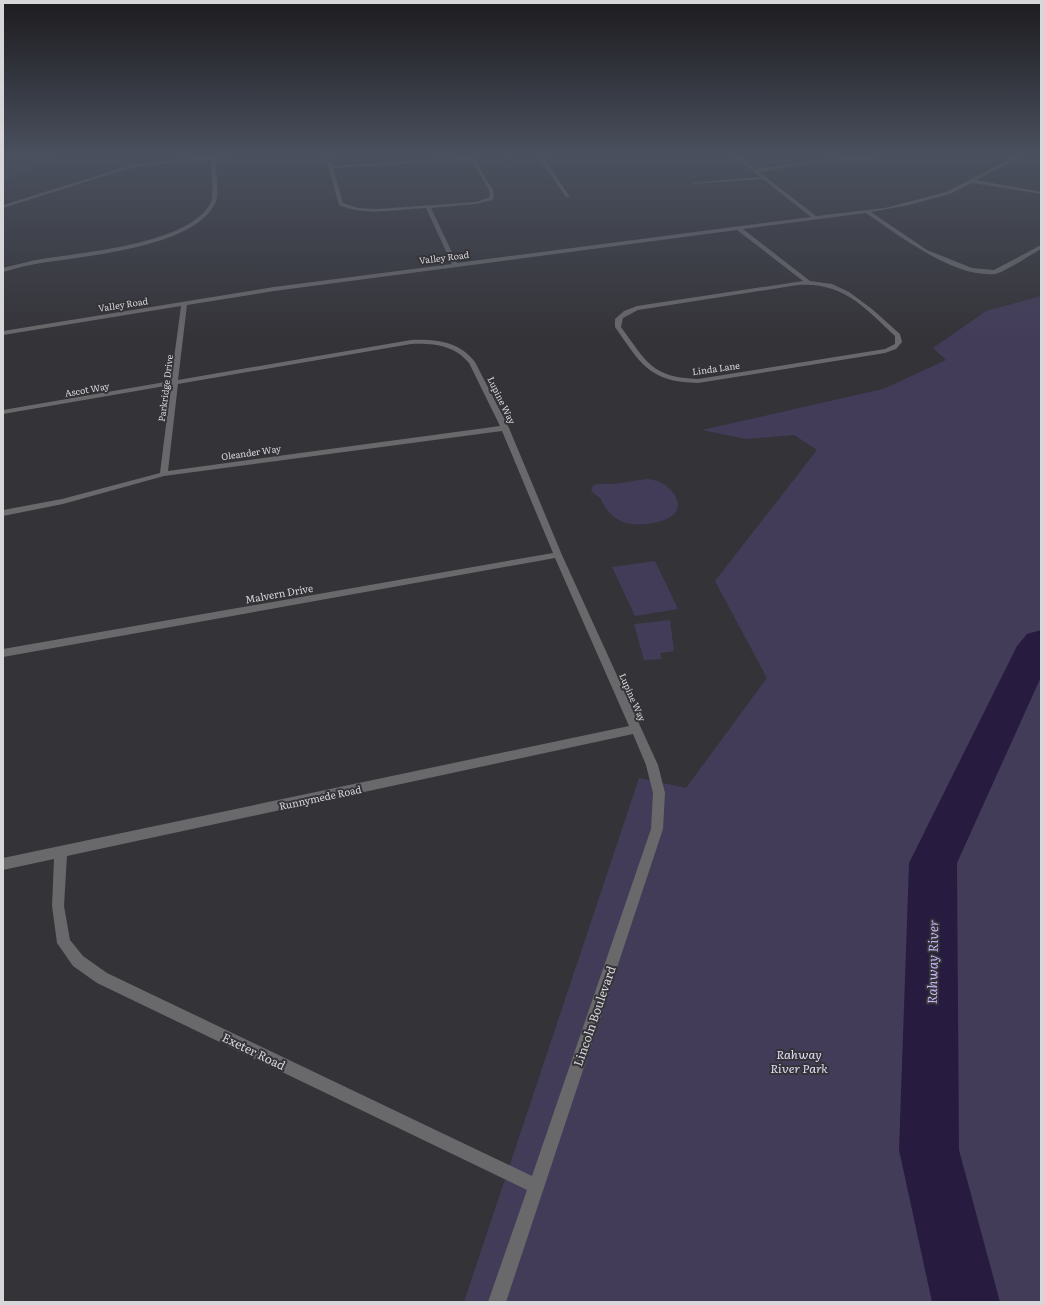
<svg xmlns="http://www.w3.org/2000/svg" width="1044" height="1305" font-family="Literata,serif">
  <rect width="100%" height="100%" fill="#343338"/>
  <path fill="#433c59" d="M3 155H63L3 180Z
    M1041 296V1302H464L639 778 686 788 767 678 715 581 817 450 794 435 746 439 702 430 883 389 946 360 933 348 986 311Z
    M648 479C652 480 656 480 660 482 670 487 685 502 674 514 664 524 633 528 621 521 614 518 609 512 605 507 603 504 602 501 600 498 598 496 594 494 591 491L593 486C599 483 602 484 608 484 621 484 635 480 648 479Z
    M655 561 678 609 635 616 612 567Z
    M670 620 674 651 660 653 662 659 644 660 634 624Z"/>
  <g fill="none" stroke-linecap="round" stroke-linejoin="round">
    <path fill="#271c40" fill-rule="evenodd" d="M1041 630V677L957 863 959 1150 1000 1302H932L899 1150 909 863 1017 646 1027 634Z"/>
    <path stroke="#79787c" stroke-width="1" stroke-dasharray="1 1.5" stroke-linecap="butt" d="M3 162 22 155"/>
    <path fill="#69686b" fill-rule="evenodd" d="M241 155 215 158C216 168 219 194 216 201 199 247 84 256 41 263 28 265 16 268 3 272V268C16 265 29 261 42 259 84 252 191 244 211 202 214 195 211 168 211 159L133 167 3 208V205L132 165 213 156Z
      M325 155H329L332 166 469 158 468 155H472L493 190 494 196 492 200 476 204 431 208 457 263 811 217 763 179 694 184 692 183 760 177 733 155H738L756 169 804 162 882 155 871 159 804 164 759 172 816 216 885 208 946 192 1018 155H1024L976 180 1041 192V194L972 183 950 194 909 205 871 212 927 250 972 268 994 270 1041 245V249C1032 254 1003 273 995 274 954 278 898 235 866 213L743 229 810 281 832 284 849 292 872 309 900 334 902 342 896 349 885 353 698 383C649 382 641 364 615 327V319L624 311 637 306 803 281 737 230 274 291 187 305 178 380 411 340C435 339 459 341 475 362L509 428 562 555 658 765 665 793 663 829 506 1302H488L527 1190 97 983 73 966 57 943 52 906 54 859 3 870V858L629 726 555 558 3 657V649L553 553 502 431 164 476 63 504 3 516V510L62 499 160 473 171 385 3 414V410L171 381 181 306 3 335V331L274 287 452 264 426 208C397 209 368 217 339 205ZM471 160 489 190 490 196 488 198 476 202 377 209 358 208 343 203 333 168ZM798 285C843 282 864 307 895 336V344L885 349 698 379C652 378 646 361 621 327L623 318 638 310ZM411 344C433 343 454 345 469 363L500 426 168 471 178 384ZM633 734 646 765 653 793 651 829 532 1176 107 973 83 956 70 940 64 906 67 856Z
      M537 155H556L543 157 570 197H566Z"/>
  </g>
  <linearGradient id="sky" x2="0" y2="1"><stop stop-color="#1d1c1f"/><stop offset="0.46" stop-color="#4a505e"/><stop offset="1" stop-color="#4a505e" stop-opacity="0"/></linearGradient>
  <rect width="1044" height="338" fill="url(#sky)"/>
  <g text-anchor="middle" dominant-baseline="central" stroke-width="4" stroke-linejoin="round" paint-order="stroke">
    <g font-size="9" fill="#d7d6d9" stroke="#343338">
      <text transform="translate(444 257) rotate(-7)">Valley Road</text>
      <text transform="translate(123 304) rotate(-9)">Valley Road</text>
      <text transform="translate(716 368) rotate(-8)">Linda Lane</text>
      <text transform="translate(165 388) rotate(-83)">Parkridge Drive</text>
      <text transform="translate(87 389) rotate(-10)">Ascot Way</text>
      <text transform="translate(502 400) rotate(64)">Lupine Way</text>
      <text transform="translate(251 452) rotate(-8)">Oleander Way</text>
      <text transform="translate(633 697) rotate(66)">Lupine Way</text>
    </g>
    <g font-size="10" fill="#d7d6d9" stroke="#343338">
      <text transform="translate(279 593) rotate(-10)">Malvern Drive</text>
      <text transform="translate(320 797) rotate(-12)">Runnymede Road</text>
    </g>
    <g font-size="12" fill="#d7d6d9" stroke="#343338">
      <text transform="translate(594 1016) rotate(-71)">Lincoln Boulevard</text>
      <text transform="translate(254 1051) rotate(26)">Exeter Road</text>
    </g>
    <g font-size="12" font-style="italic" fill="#e2dcf8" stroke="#343338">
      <text x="799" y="1054">Rahway<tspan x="799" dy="14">River Park</tspan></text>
    </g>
    <g font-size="13" font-style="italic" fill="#c8b7fb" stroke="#343338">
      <text transform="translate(932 962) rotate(-89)">Rahway River</text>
    </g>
  </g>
  <rect width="1044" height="1305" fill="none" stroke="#d7d6d9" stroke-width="8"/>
</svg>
